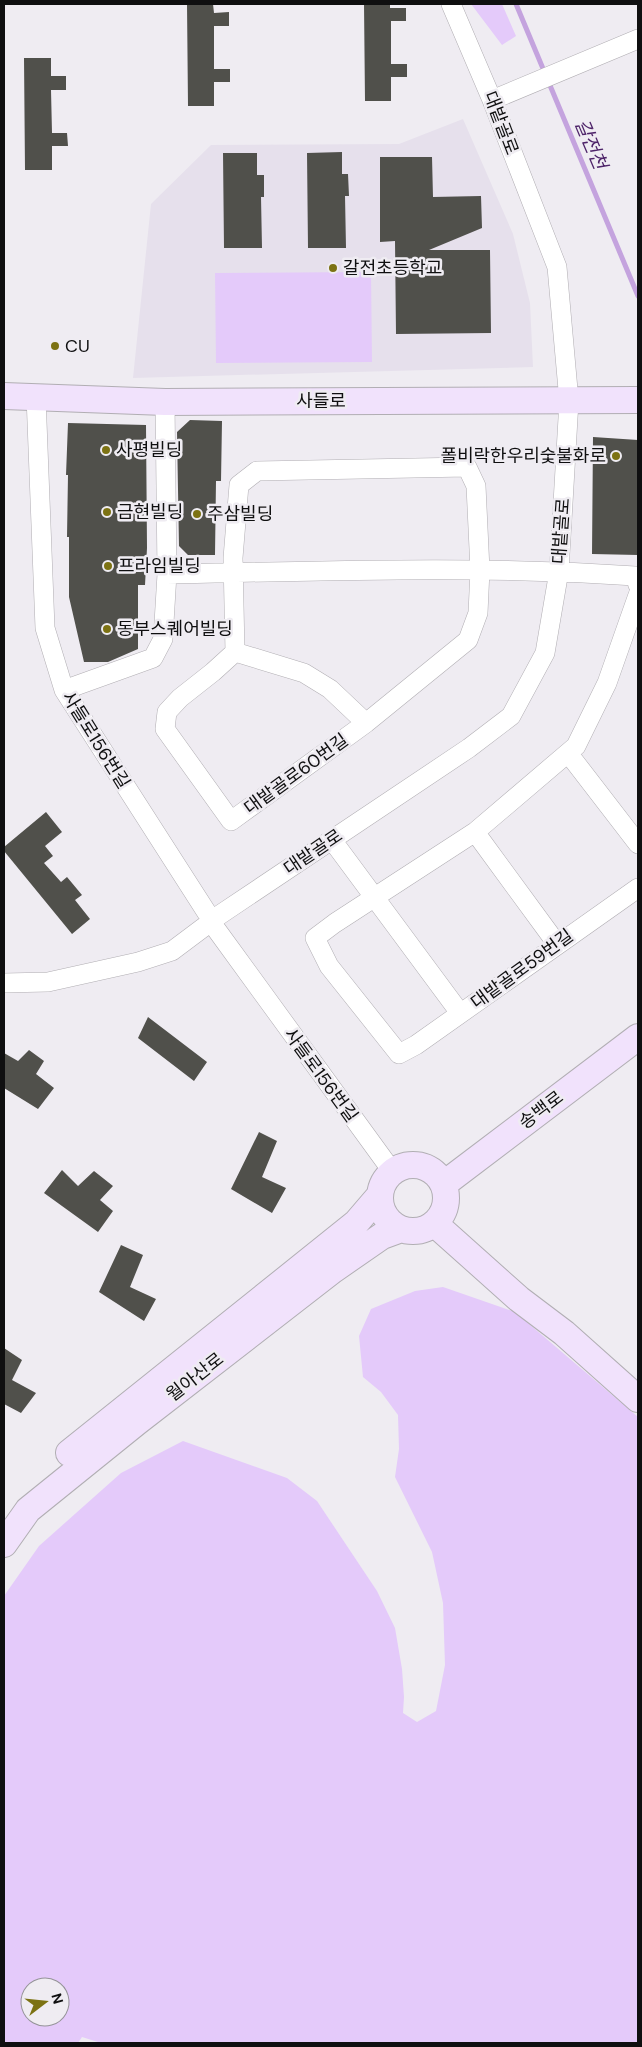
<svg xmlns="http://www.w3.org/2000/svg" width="642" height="2047" font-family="'DM Sans','Noto Sans KR',sans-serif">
  <rect width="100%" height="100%" fill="#efecf2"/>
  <path fill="#e6e0ec" d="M463 119 513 234 530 303 533 367 133 378 151 204 211 145 399 144Z"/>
  <path fill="#e4cafa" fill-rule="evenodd" d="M471 4H502L516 36 502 45Z
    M371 272 372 362 216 363 215 273Z
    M443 1287 515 1312 638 1417V2043H101L82 2037 78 2043H4V1596L39 1546 121 1473 183 1441 287 1478 317 1501 377 1591 395 1628 402 1669 404 1697 403 1713 417 1722 436 1711 445 1665 443 1603 432 1552 395 1477 399 1449 398 1415 381 1392 363 1377 359 1336 371 1309 415 1291ZM30 1987H60V2017H30Z"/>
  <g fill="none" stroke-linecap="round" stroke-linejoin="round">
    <path stroke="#c4a3de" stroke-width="5" d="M516 4 638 296"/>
  </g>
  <path fill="#50504b" d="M187 4H213L214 13 229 12V26H214V69H230V82H214V106H188Z
    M364 4H390V8H406V21H391V64H407V77H391V101H365Z
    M24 58H51V76H66V90H51L52 133H67L68 146H52V170H25Z
    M342 152V174H348L349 196H345L346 248H308L307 153Z
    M223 153H257V175H264V197H261L262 248H224Z
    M380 157H432L433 197 481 196 482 228 429 250H490L491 333 396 334 395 241 380 242Z
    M190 420 222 421 221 481H216L215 555H188L179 546 177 432Z
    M68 423 146 425 147 548 145 585H138V649L108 662H84L69 597V537H67L68 475H66Z
    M593 437 638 440V555L592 554Z
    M46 812 62 832 45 846 53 856 44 863 61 882 67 877 82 895 75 900 90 919 72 934 4 851V847Z
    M148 1017 207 1062 194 1081 138 1038Z
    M29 1050 44 1061 36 1074 54 1088 38 1109 4 1088V1053L18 1061Z
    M259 1132 277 1141 262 1177 286 1188 272 1213 231 1189Z
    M62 1170 78 1186 94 1171 113 1186 100 1200 113 1211 98 1232 44 1193Z
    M121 1245 143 1255 130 1287 156 1299 144 1321 99 1292Z
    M4 1348 22 1360 12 1380 36 1393 21 1413 4 1404Z"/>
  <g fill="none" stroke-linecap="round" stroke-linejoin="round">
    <defs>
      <path id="street" d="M492 100 638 39
        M36 396 45 628 64 690 207 913
        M467 467 476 486 480 570 478 613 468 640 366 723 231 821 165 729 167 712 180 698 213 672 235 652 233 558 239 485 257 471Z
        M167 574C323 571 479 565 635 576L638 585
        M638 595 607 683 576 746 475 832 335 923 315 938 329 966 399 1054 416 1045 638 888
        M235 652 304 673 330 689 366 723
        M64 690 153 658 163 639 167 574 165 402
        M568 753 638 844
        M475 832 557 944
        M332 840 460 1013
        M218 916 469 748 511 716 545 653 559 571 569 401 557 267 492 100 451 4
        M216 929 392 1171
        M4 983 48 982 138 962 172 951 204 927"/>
      <path id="secondary" d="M4 396 165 402 638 400
        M380 1198a33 33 0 1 1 66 0a33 33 0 1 1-66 0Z
        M444 1184 638 1037
        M435 1224 519 1299 564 1333 638 1399
        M69 1453 356 1223 380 1195
        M4 1544 28 1510 137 1422 333 1270 382 1236 401 1229"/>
    </defs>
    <use href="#street" stroke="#b1aeb3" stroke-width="20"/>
    <use href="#secondary" stroke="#b1aeb3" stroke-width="28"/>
    <use href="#street" stroke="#fff" stroke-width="19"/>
    <use href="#secondary" stroke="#f1e2fc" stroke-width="26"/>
  </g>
  <g fill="#7c7213" stroke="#efecf2" stroke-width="2">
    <circle cx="333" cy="268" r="5"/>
    <circle cx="55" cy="346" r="5"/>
    <circle cx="106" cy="450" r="5"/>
    <circle cx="616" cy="456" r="5"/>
    <circle cx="107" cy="512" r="5"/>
    <circle cx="197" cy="514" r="5"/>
    <circle cx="108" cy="566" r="5"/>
    <circle cx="107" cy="629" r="5"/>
  </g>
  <g text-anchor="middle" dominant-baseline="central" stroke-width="5" stroke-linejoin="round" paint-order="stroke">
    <g font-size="18" fill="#0f0f10" stroke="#efecf2">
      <text transform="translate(501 123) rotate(69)">대밭골로</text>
      <text x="321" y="401">사들로</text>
      <text transform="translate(561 531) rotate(-86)">대밭골로</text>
      <text transform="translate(96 740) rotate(58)">사들로156번길</text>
      <text transform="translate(296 774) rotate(-36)">대밭골로60번길</text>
      <text transform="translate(313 852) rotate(-34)">대밭골로</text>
      <text transform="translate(522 969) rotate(-36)">대밭골로59번길</text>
      <text transform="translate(321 1075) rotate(54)">사들로156번길</text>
      <text transform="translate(541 1110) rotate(-37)">송백로</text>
      <text transform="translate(195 1377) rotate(-38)">월아산로</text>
    </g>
    <g font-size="18" fill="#0f0f10" stroke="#efecf2" text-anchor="start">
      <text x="343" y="268">갈전초등학교</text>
      <text x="65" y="346">CU</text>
      <text x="116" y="450">사평빌딩</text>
      <text x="606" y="456" text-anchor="end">폴비락한우리숯불화로</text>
      <text x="117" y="512">금현빌딩</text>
      <text x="207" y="514">주삼빌딩</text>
      <text x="118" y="566">프라임빌딩</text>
      <text x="117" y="629">동부스퀘어빌딩</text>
    </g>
    <g font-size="19" font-style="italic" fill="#4e2469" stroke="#efecf2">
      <text transform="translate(591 144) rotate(67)">갈전천</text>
    </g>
  </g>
  <rect width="642" height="2047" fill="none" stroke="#0f0f10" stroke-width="10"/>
  <g transform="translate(45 2002) rotate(74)"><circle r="24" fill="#efecf2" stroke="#959498"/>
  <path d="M0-4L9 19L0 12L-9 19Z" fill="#7c7213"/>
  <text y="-8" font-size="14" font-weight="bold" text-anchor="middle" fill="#0f0f10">N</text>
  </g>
</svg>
